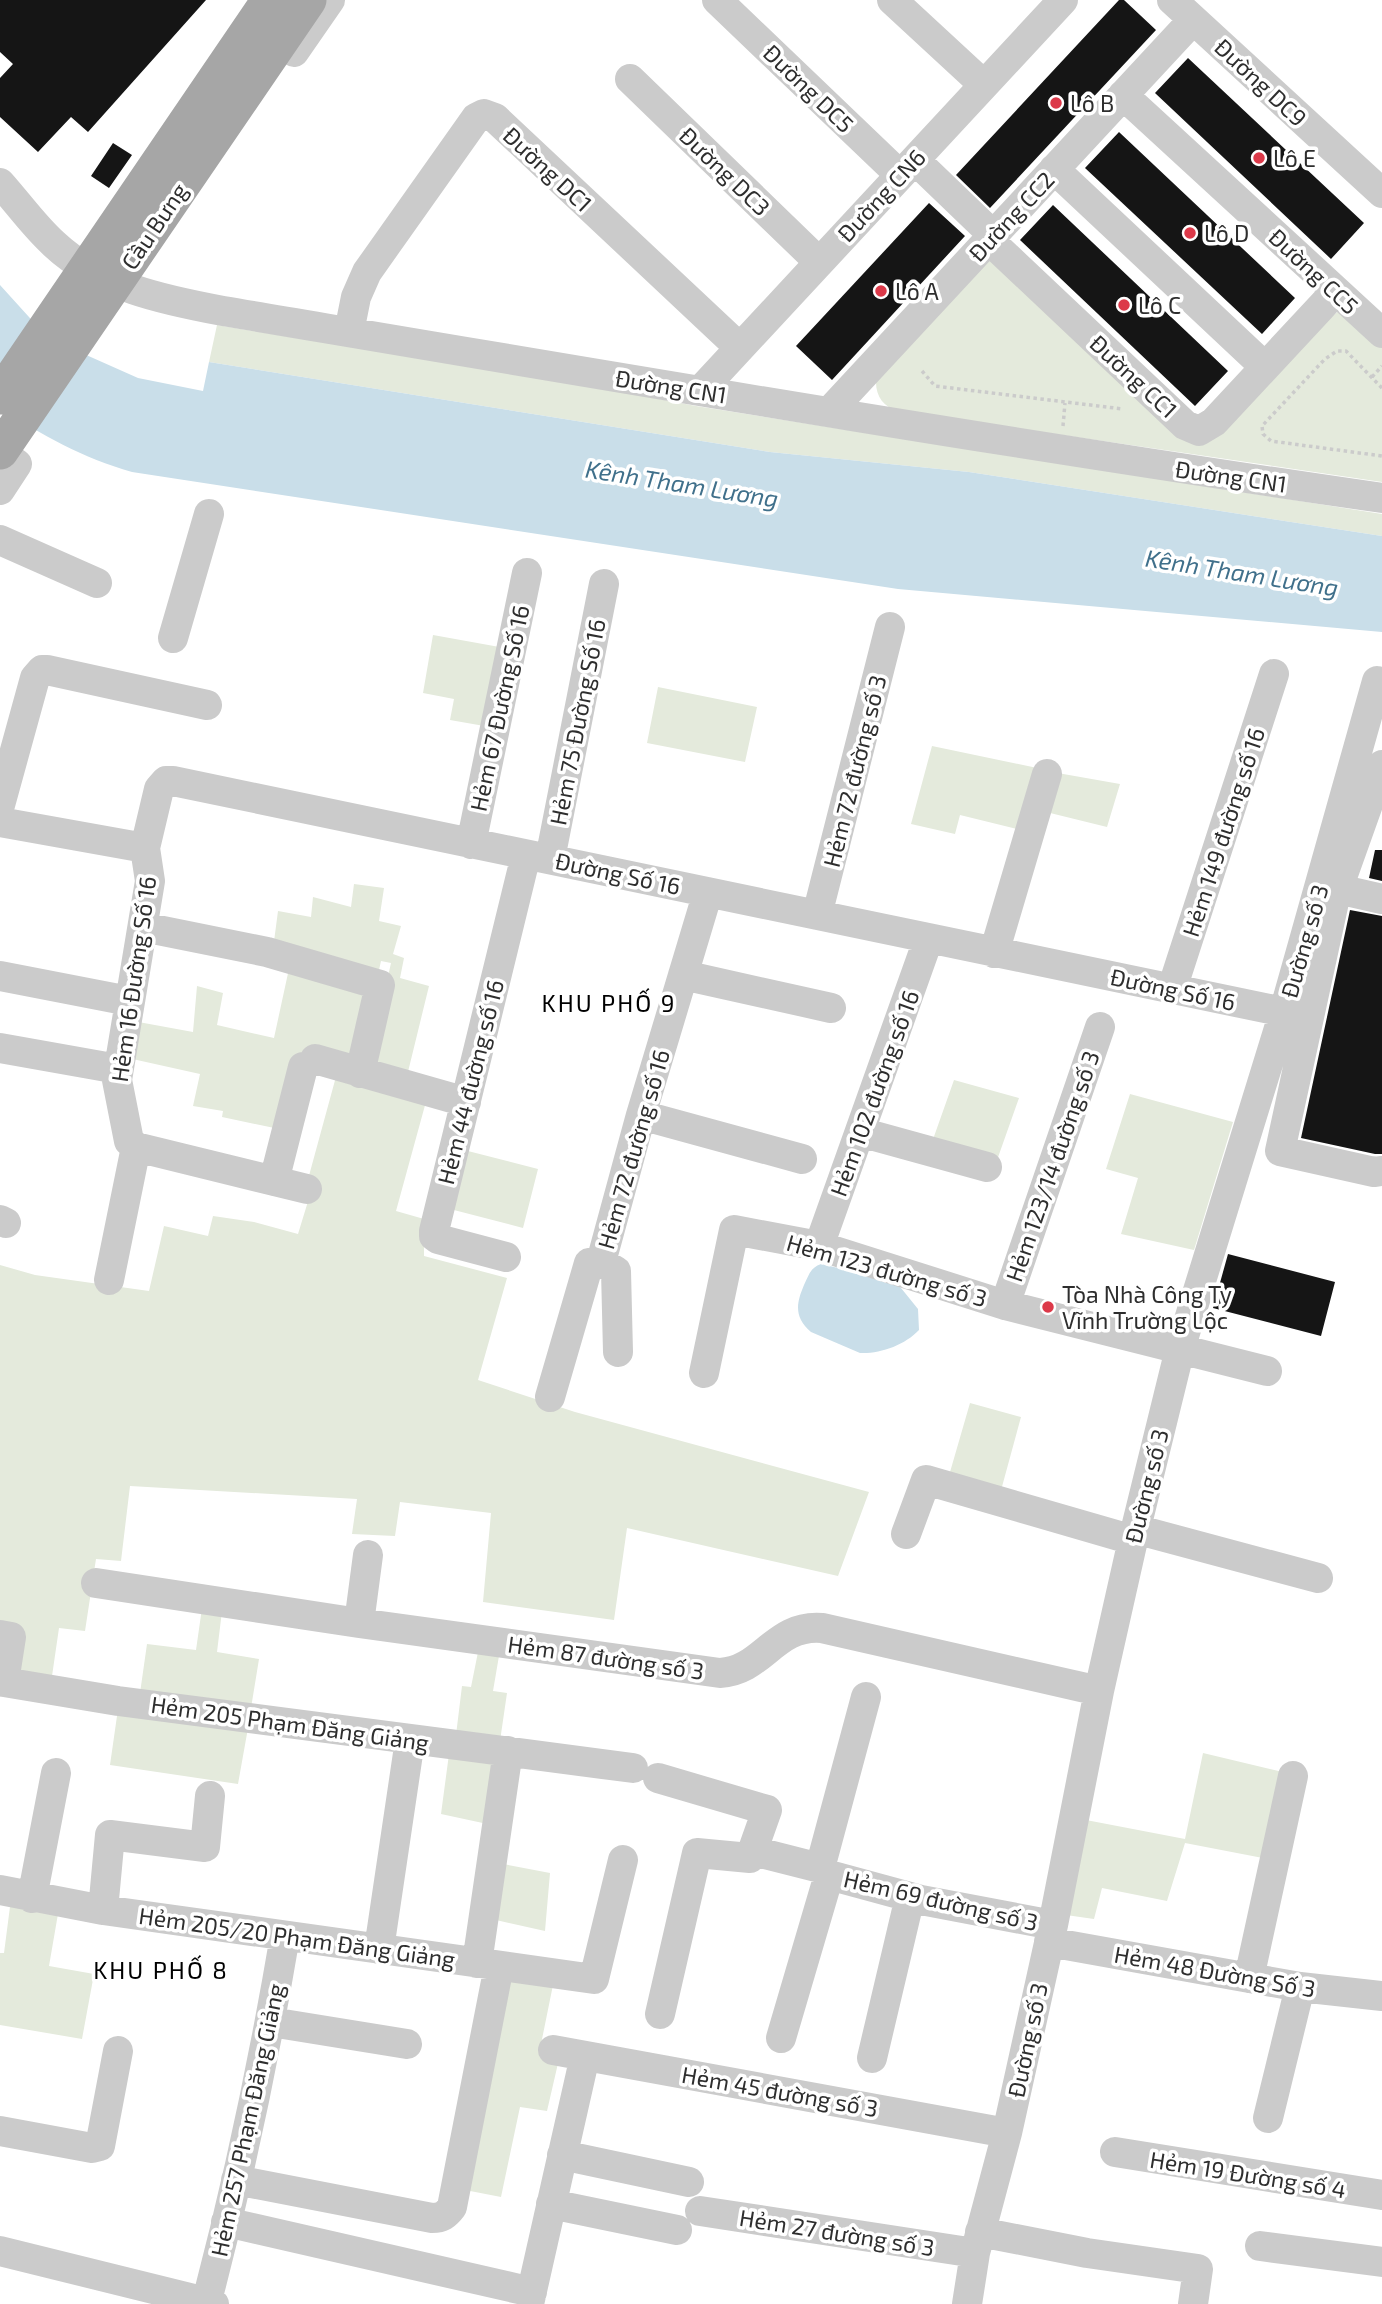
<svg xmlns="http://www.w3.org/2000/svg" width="1382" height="2304" font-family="'Exo 2',sans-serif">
  <rect width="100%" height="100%" fill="#fff"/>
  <path fill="#e4eadc" d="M992 259 1179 433 1339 311 1382 344V482L898 411C884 407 876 397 876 382L983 261Z
    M217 325 601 388 696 406 1382 514V536L969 472 770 452 209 362Z
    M433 635 505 648 490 727 450 720 454 699 423 693Z
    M658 687 757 707 745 762 647 743Z
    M932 746 1042 769 1025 831 960 815 955 834 911 824Z
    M1052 772 1120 784 1107 827 1042 811Z
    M354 884 384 888 379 921 401 926 393 954 404 958 400 978 429 986 406 1080 367 1069 391 963 381 961 377 979 273 949 278 911 311 917 313 897 351 907Z
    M290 964 375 988 358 1068 303 1051 284 1130 222 1117 223 1111 193 1106 200 1074 128 1058 133 1021 193 1032 197 986 223 993 217 1025 274 1038Z
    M337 1073 427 1098 396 1211 424 1219V1256L507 1278 478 1380 575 1412 869 1492 838 1576 627 1528 614 1620 483 1602 491 1513 400 1502 395 1536 352 1534 357 1499 130 1486 121 1561 96 1559 85 1631 59 1628 51 1683 12 1677 0 1628V1265L35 1275 149 1291 164 1226 208 1236 213 1216 254 1222 298 1234 313 1185 307 1183Z
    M954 1080 1019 1098 996 1163 931 1145Z
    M1130 1094 1233 1122 1194 1250 1121 1234 1138 1178 1106 1169Z
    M464 1150 538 1169 523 1228 450 1209Z
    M970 1403 1021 1417 1000 1494 948 1479Z
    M202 1608 222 1611 217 1652 259 1659 251 1708 140 1693 147 1644 196 1650Z
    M479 1647 500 1650 493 1691 507 1693 500 1741 456 1735 462 1686 471 1687Z
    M118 1709 248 1728 238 1784 110 1765Z
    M1203 1753 1287 1773 1268 1859 1185 1843 1167 1901 1102 1888 1094 1919 1066 1915 1086 1820 1185 1839Z
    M449 1754 500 1761 492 1825 441 1814Z
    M503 1864 550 1873 545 1931 496 1920Z
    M11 1899 59 1908 49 1966 94 1974 82 2039 0 2025V1953H4Z
    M508 1973 554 1980 539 2054 559 2059 547 2111 520 2107 501 2197 465 2190Z"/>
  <path fill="#c9dee9" d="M0 285 48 338 138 378 203 391 209 362 770 452 969 472 1382 536V632L898 589 132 472C83 458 42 435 0 408Z
    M821 1264 889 1280 901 1288 918 1309 919 1330C905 1345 880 1354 860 1353L811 1332C794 1317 796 1304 804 1285 809 1275 810 1268 821 1264Z"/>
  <path fill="#151515" d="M0 0H206L88 132 71 117 38 152 0 117V78L13 64 0 52Z
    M1119 0H1124L1156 30 990 208 956 175Z
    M1188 58 1364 223 1331 259 1155 93Z
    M1119 132 1295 298 1262 334 1085 168Z
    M113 143 132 155 109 188 91 176Z
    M929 203 965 236 832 380 796 346Z
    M1053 205 1228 371 1195 406 1020 240Z
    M1375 850H1382V881L1369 878Z
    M1350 910 1382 916V1154H1375L1301 1138Z
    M1228 1254 1335 1282 1321 1336 1213 1308Z"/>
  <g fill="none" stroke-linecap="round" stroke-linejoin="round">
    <path stroke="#cbcbcb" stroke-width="3.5" stroke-dasharray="3.5 3.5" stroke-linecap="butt" d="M922 371 935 386 1123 409
      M1372 377 1382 366
      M1382 388 1346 351H1337L1325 359 1262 426 1263 434 1271 441 1382 456
      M1063 426 1065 403"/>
    <path stroke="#cbcbcb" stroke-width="30" d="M717 0 900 175
      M892 0 984 85
      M1172 0 1382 193
      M294 52 330 0
      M630 79 819 262
      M1123 95 1382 333
      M915 160 993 235
      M1054 169 1265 367
      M0 183C18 203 34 226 54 244 100 287 164 300 223 311 609 376 995 442 1382 498
      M989 240 1185 425 1199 431 1214 422 1336 291
      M349 332 356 297 367 272 476 118 484 114 495 118 740 348
      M700 391 1063 0
      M829 412 1193 20
      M0 452 17 464 0 490
      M0 540 97 583
      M173 638 209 514
      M1382 765 1335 897 1280 1151 1374 1172 1382 1171
      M0 805 35 678 42 670H47L207 705
      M0 822 145 848 159 789 166 781H173L1284 1012
      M471 844 527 573
      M550 859 604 584
      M1338 889 1382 899
      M817 915 890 627
      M143 927 267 952 380 985 360 1073
      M994 953 1047 774
      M683 975 831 1008
      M0 976 129 1001
      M1172 989 1274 674
      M0 1048 118 1069
      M315 1059 466 1102
      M641 1115 802 1159
      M860 1132 987 1167
      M136 1147 129 1141 117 1080 150 881 145 848
      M136 1147 307 1189
      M274 1181 303 1067
      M0 1220 6 1223
      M819 1246 928 940
      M506 1257 438 1239 434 1236V1231L526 855
      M601 1262 616 1271 618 1352
      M109 1280 136 1147
      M1005 1305 1100 1027
      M704 1373 734 1230 819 1246 1005 1305 1267 1371
      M550 1397 589 1263 601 1262 641 1115 708 892
      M1135 1529 1318 1578
      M906 1534 926 1480 1133 1540
      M96 1583 359 1623 720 1673C763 1671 774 1624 822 1628L1099 1691
      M359 1623 368 1555
      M0 1635 11 1637 4 1682 118 1701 633 1768
      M658 1778 767 1810 750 1858 697 1853 660 2014
      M753 1851 820 1868
      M829 1875 921 1900 1053 1925
      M0 1890 103 1910 594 1979 623 1860
      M32 1898 56 1773
      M103 1910 110 1835 205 1847 210 1796
      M1049 1942 1300 1987 1382 1996
      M379 1949 410 1740
      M477 1963 508 1751
      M1249 1978 1293 1776
      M271 2022 407 2044
      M781 2038 829 1875 820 1868 866 1697
      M553 2050 1007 2133
      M872 2058 910 1897
      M1268 2118 1300 1987
      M0 2131 92 2148 100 2146 118 2051
      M1115 2152 1382 2195
      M562 2155 689 2182
      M236 2180 432 2218C442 2218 446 2215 452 2207L499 1966
      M551 2204 677 2230
      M700 2211 975 2253
      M226 2222 532 2292
      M980 2232 1087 2253 1198 2269 1193 2304
      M1260 2246 1382 2262
      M0 2251 214 2304
      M206 2304C238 2183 264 2060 285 1936
      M529 2304 585 2056
      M967 2304 975 2253 1007 2133 1053 1925 1099 1691 1133 1540 1180 1349 1284 1012 1377 681"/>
    <path stroke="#a6a6a6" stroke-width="37" d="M0 396 270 0
      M0 451 308 0"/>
  </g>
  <g fill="#dc3949" stroke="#fff" stroke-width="2.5">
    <circle cx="1056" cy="103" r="7"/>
    <circle cx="1259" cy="158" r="7"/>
    <circle cx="1190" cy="233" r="7"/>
    <circle cx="881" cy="291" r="7"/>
    <circle cx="1124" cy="305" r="7"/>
    <circle cx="1048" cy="1307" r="7"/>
  </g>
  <g text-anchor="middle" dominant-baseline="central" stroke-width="7" stroke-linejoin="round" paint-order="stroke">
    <g font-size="23" fill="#2e2e2e" stroke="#fff">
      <text transform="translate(1261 82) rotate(43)">Đường DC9</text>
      <text transform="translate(809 88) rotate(44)">Đường DC5</text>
      <text transform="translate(548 169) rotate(43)">Đường DC1</text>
      <text transform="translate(725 171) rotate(44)">Đường DC3</text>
      <text transform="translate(881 195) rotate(-47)">Đường CN6</text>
      <text transform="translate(1011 216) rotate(-47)">Đường CC2</text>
      <text transform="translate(154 226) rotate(-56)">Cầu Bưng</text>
      <text transform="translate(1314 271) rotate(43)">Đường CC5</text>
      <text transform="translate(1134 376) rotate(43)">Đường CC1</text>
      <text transform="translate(671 386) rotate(9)">Đường CN1</text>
      <text transform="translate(1231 476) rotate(8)">Đường CN1</text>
      <text transform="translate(499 708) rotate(-78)">Hẻm 67 Đường Số 16</text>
      <text transform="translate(577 722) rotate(-79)">Hẻm 75 Đường Số 16</text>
      <text transform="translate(854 771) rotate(-76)">Hẻm 72 đường số 3</text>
      <text transform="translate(1223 832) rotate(-72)">Hẻm 149 đường số 16</text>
      <text transform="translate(618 873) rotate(12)">Đường Số 16</text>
      <text transform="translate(1304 941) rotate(-74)">Đường số 3</text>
      <text transform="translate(133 979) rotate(-82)">Hẻm 16 Đường Số 16</text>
      <text transform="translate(1173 989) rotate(12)">Đường Số 16</text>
      <text transform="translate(470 1082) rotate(-76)">Hẻm 44 đường số 16</text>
      <text transform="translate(874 1093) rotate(-70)">Hẻm 102 đường số 16</text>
      <text transform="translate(633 1149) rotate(-74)">Hẻm 72 đường số 16</text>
      <text transform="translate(1052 1166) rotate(-71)">Hẻm 123/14 đường số 3</text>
      <text transform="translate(887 1270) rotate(16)">Hẻm 123 đường số 3</text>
      <text transform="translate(1146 1486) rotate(-76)">Đường số 3</text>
      <text transform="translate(606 1657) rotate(8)">Hẻm 87 đường số 3</text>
      <text transform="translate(290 1723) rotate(8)">Hẻm 205 Phạm Đăng Giảng</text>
      <text transform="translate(941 1900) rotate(13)">Hẻm 69 đường số 3</text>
      <text transform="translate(297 1937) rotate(8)">Hẻm 205/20 Phạm Đăng Giảng</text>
      <text transform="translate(1215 1971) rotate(10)">Hẻm 48 Đường Số 3</text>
      <text transform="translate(1027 2040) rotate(-78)">Đường số 3</text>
      <text transform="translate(780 2091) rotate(10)">Hẻm 45 đường số 3</text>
      <text transform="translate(247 2120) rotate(-78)">Hẻm 257 Phạm Đăng Giảng</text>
      <text transform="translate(1248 2174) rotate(9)">Hẻm 19 Đường số 4</text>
      <text transform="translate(837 2232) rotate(9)">Hẻm 27 đường số 3</text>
    </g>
    <g font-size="23" fill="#2e2e2e" stroke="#fff" text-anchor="start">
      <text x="1070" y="103">Lô B</text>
      <text x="1273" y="158">Lô E</text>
      <text x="1204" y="233">Lô D</text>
      <text x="895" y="291">Lô A</text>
      <text x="1138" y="305">Lô C</text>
      <text x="1062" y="1294">Tòa Nhà Công Ty<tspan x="1062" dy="26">Vĩnh Trường Lộc</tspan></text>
    </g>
    <g font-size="24" font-style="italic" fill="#40708b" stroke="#fff">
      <text transform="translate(682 483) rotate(9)">Kênh Tham Lương</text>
      <text transform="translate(1242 572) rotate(9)">Kênh Tham Lương</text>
    </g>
    <g font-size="24" letter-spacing="2" fill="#000" stroke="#fff">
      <text x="609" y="1002">KHU PHỐ 9</text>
      <text x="161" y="1969">KHU PHỐ 8</text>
    </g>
  </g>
</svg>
